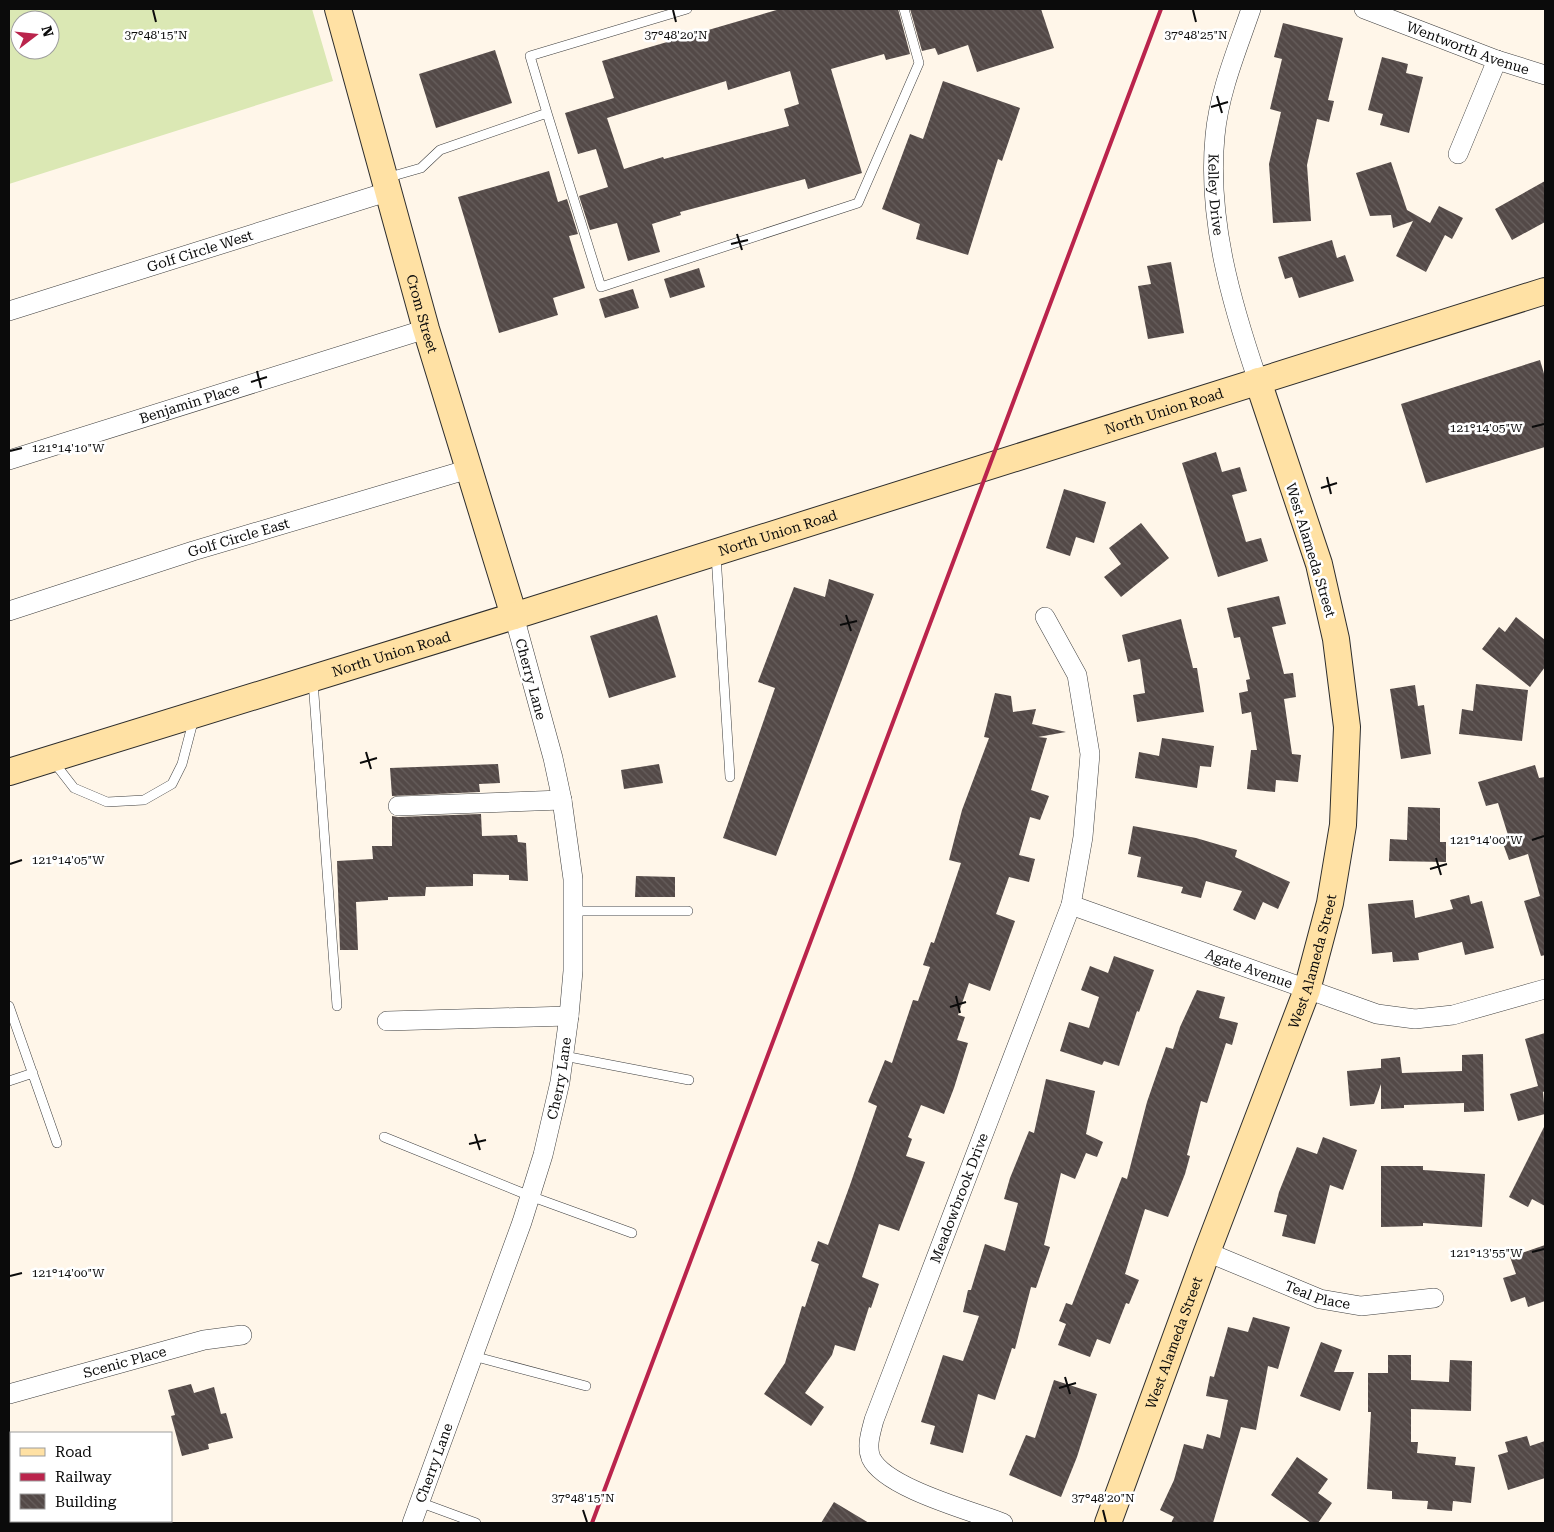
<svg xmlns="http://www.w3.org/2000/svg" width="1554" height="1532" font-family="'Roboto Serif',serif">
  <defs>
    <pattern id="building-back-hatch" width="6" height="6" patternUnits="userSpaceOnUse" patternTransform="scale(1.25)"><rect width="6" height="6" fill="#534947"/><path d="M-1 5l2 2M0 0l6 6M5-1l2 2" fill="none" stroke="#675f5d"/></pattern>
  </defs>
  <rect width="100%" height="100%" fill="#fff6e9"/>
  <path fill="#dbe8b4" fill-rule="evenodd" d="M9 9H312L333 81 9 184ZM20 20H50V50H20Z"/>
  <path fill="url(#building-back-hatch)" fill-rule="evenodd" d="M780 9H898L910 54 886 60 884 54 831 69 862 173 808 189 805 179 680 212 681 215 652 224 660 252 628 261 617 223 590 230 579 196 608 187 596 149 578 154 565 113 614 98 602 61ZM790 71 799 104 784 109 789 126 664 159 663 157 624 169 607 118 726 81 728 90Z
    M910 9H1041L1054 48 977 72 968 45 938 55 935 48 922 51Z
    M1283 23 1343 38 1328 100 1334 101 1329 122 1317 119 1307 165 1311 221 1273 223 1269 164 1281 112 1270 109 1282 59 1274 57Z
    M495 50 512 103 436 128 419 74Z
    M1382 57 1408 64 1406 73 1423 77 1409 133 1380 125 1383 114 1368 110Z
    M943 81 1020 108 1002 161 998 159 968 255 916 239 920 224 882 209 910 134 923 139Z
    M1391 162 1407 210 1430 223 1439 206 1463 218 1452 239 1445 235 1426 272 1396 256 1413 221 1393 228 1391 215 1370 216 1356 173Z
    M549 171 558 202 567 199 578 234 569 236 585 288 553 298 558 315 499 333 458 197Z
    M1545 181V222L1512 240 1495 209Z
    M1332 240 1337 258 1345 255 1354 281 1299 298 1292 277 1285 279 1278 257Z
    M1171 262 1184 333 1148 339 1138 286 1151 284 1147 266Z
    M699 268 705 287 670 298 664 279Z
    M633 289 639 308 605 318 599 299Z
    M1540 360 1545 377V447L1426 483 1401 404Z
    M1216 452 1222 472 1240 467 1247 491 1232 495 1246 542 1261 538 1268 561 1218 577 1182 463Z
    M1064 489 1106 502 1094 543 1076 537 1070 556 1046 548Z
    M1141 523 1169 558 1121 597 1104 577 1121 564 1109 548Z
    M829 579 874 594 776 856 723 838 775 688 758 682 794 587 825 597Z
    M1279 596 1286 624 1272 627 1284 674 1293 673 1296 697 1284 699 1292 754 1301 755 1298 782 1276 780 1275 792 1247 789 1251 750H1257L1251 712 1242 714 1239 693 1248 691 1246 680 1250 679 1240 637 1234 638 1227 608Z
    M657 615 676 677 609 698 590 636Z
    M1516 617 1545 640V667L1530 687 1482 649 1499 627 1505 632Z
    M1181 619 1193 668H1197L1204 712 1137 722 1133 695 1145 693 1140 659 1128 662 1122 635Z
    M1476 684 1528 690 1522 741 1459 734 1462 709 1473 711Z
    M1415 685 1418 706 1424 705 1431 754 1401 759 1390 689Z
    M995 693 1011 696 1013 712 1036 709 1032 724 1066 732 1038 737 1047 738 1031 790 1049 796 1040 820 1030 817 1019 855 1035 859 1029 882 1009 877 996 914 1015 921 990 991 969 983 958 1015 965 1017 957 1040 968 1043 954 1088 944 1114 921 1105 908 1137 912 1139 906 1156 925 1162 899 1231 879 1224 862 1277 879 1284 871 1308 869 1307 855 1351 835 1345 832 1355 805 1393 824 1407 811 1426 764 1394 785 1363 802 1306 805 1307 819 1264 811 1261 818 1241 828 1245 850 1185 877 1106 868 1102 885 1060 892 1063 913 1000 918 1001 930 967 923 965 931 942 934 943 961 863 949 860 962 810 989 738 984 737Z
    M1162 738 1214 746 1211 767 1200 766 1197 788 1135 778 1139 752 1159 756Z
    M498 764 500 783 479 784 480 792 392 796 390 768Z
    M659 764 663 783 624 789 621 770Z
    M1535 765 1539 778 1545 777V955L1541 956 1524 901 1540 896 1528 854 1509 860 1501 838 1508 835 1498 803 1486 806 1478 782Z
    M1408 807 1440 808V842H1446V862L1389 861 1390 839 1407 840Z
    M481 814 482 836 517 835 518 842 526 843 528 881 509 880V875L473 874V886L426 887 425 896 388 897V900L356 902 358 950H340L337 861 373 859 372 846H392V816L398 817Z
    M1133 826 1196 838 1237 850 1235 857 1290 882 1278 909 1263 902 1255 920 1233 910 1242 891 1206 881 1201 898 1181 893 1183 887 1137 877 1141 857 1128 854Z
    M636 876 675 877V897H635Z
    M1469 895 1471 904 1482 901 1494 948 1465 955 1462 942 1418 953 1419 960 1393 962 1392 952 1372 954 1368 904 1413 900 1415 918 1453 909 1450 900Z
    M1114 956 1154 970 1139 1012 1137 1011 1119 1066 1104 1061 1102 1065 1060 1051 1069 1022 1089 1028 1099 997 1081 990 1090 966 1108 973Z
    M1197 990 1225 997 1219 1018 1238 1023 1232 1045 1226 1043 1207 1103 1201 1101 1187 1155 1190 1156 1185 1174 1168 1217 1145 1209 1125 1274 1139 1280 1129 1304 1126 1303 1110 1344 1097 1339 1090 1357 1058 1345 1066 1324 1059 1321 1066 1303 1072 1305 1122 1177 1127 1179 1147 1102 1166 1047 1173 1049 1180 1027Z
    M1545 1033V1091L1543 1092 1545 1114 1518 1121 1510 1094 1538 1086 1525 1039Z
    M1483 1054 1484 1111 1464 1112V1103L1404 1105V1108L1381 1109V1084L1374 1104 1350 1106 1347 1071 1381 1068V1059L1400 1057 1402 1073 1462 1071V1055Z
    M1046 1079 1095 1091 1086 1134 1103 1142 1097 1157 1086 1153 1075 1179 1061 1173 1044 1245 1050 1247 1036 1288 1031 1287 1015 1349 1012 1348 995 1400 978 1394 963 1453 930 1444 935 1426 921 1422 943 1355 963 1361 979 1316 963 1312 968 1290H971L985 1244 1005 1251 1018 1203 1004 1199 1010 1178 1029 1131 1034 1133Z
    M1545 1125V1206L1532 1199 1528 1207 1509 1197Z
    M1323 1137 1357 1150 1343 1190 1330 1185 1315 1244 1282 1236 1287 1215 1274 1212 1279 1192 1297 1147 1317 1154Z
    M1381 1166H1423V1170L1485 1174 1482 1227 1423 1223V1226L1381 1227Z
    M1545 1245V1301L1528 1307 1525 1297 1511 1302 1503 1278 1516 1274 1510 1257Z
    M1253 1317 1290 1327 1278 1369 1268 1366 1256 1430 1241 1427 1213 1523H1171L1174 1517 1160 1510 1174 1480 1184 1444 1203 1449 1207 1434 1220 1438 1228 1400 1206 1396 1210 1376 1214 1377 1228 1327 1248 1332Z
    M1321 1342 1342 1350 1334 1372H1354L1340 1411 1300 1396Z
    M1388 1355H1411V1380L1449 1382 1450 1360 1472 1361 1471 1411 1411 1409V1442H1418L1417 1453 1456 1457 1455 1465 1475 1467 1471 1503 1453 1501 1452 1511 1427 1509 1428 1501 1392 1499V1491L1367 1489 1371 1412H1368V1373H1388Z
    M1054 1380 1097 1394 1077 1457 1061 1497 1009 1475 1026 1435 1035 1438Z
    M191 1384 194 1393 214 1387 221 1414 226 1413 233 1438 208 1444 209 1449 182 1456 171 1416 175 1415 168 1390Z
    M1527 1436 1530 1446 1545 1441V1478L1508 1490 1498 1455 1508 1452 1505 1442Z
    M1297 1457 1328 1479 1318 1493 1332 1503 1318 1523H1311L1271 1495Z
    M834 1502 869 1523H821Z"/>
  <g fill="none" stroke-linecap="round" stroke-linejoin="round">
    <defs>
      <path id="lane" d="M547 113 601 287 858 203 919 63 904 9
        M386 178 421 168 440 150 547 113 530 56 687 9
        M716 555 730 777
        M313 681 337 1006
        M53 761 74 788 107 802 144 800 172 784 182 764 194 718
        M573 911H688
        M9 1006 57 1143
        M564 1056 689 1080
        M9 1081 33 1073
        M384 1137 530 1196 632 1233
        M473 1356 586 1386
        M419 1502 476 1523"/>
      <g id="street">
        <path id="s1" d="M1251 9C1237 50 1219 92 1215 136 1207 219 1231 302 1258 381"/>
        <path id="s2" d="M1364 9 1497 60 1545 75"/>
        <path d="M1458 154 1497 60"/>
        <path id="s3" d="M9 311 390 191"/>
        <path id="s4" d="M9 460 426 329"/>
        <path id="s5" d="M9 611 193 551 469 469"/>
        <path d="M398 806 562 800"/>
        <path id="s6" d="M1071 905 1377 1014 1415 1019 1453 1015 1545 989"/>
        <path d="M387 1021 569 1016"/>
        <path id="s7" d="M1207 1252 1320 1299 1361 1306 1434 1298"/>
        <path id="s8" d="M9 1394 204 1340 242 1335"/>
        <path id="s9" d="M412 1523 522 1222 543 1155 560 1082 569 1016 573 971V879L562 800 553 758 514 616"/>
        <path id="s10" d="M1003 1523C972 1511 885 1488 871 1458 866 1446 871 1432 874 1420L1071 905 1083 837 1090 754 1077 675 1045 617"/>
      </g>
      <g id="secondary">
        <path id="s11" d="M338 9 426 329 514 616"/>
        <path id="s12" d="M9 772 514 616 1545 291"/>
        <path id="s13" d="M1108 1523 1207 1252 1307 990 1330 903 1343 825 1347 727 1336 639 1319 564 1258 381"/>
      </g>
    </defs>
    <use href="#lane" stroke="#3e3e3e" stroke-width="10"/>
    <use href="#street" stroke="#3e3e3e" stroke-width="20"/>
    <use href="#secondary" stroke="#2d2d2d" stroke-width="28"/>
    <use href="#lane" stroke="#fff" stroke-width="9"/>
    <use href="#street" stroke="#fff" stroke-width="19"/>
    <use href="#secondary" stroke="#ffe1a4" stroke-width="26"/>
    <path stroke="#ba244c" stroke-width="4" d="M592 1523 1161 9"/>
  </g>
  <path fill="none" stroke="#0b0b0b" stroke-width="2" d="M153 10 156 22M673 10 676 22M1193 10 1196 22M1217 96 1222 113M1211 107 1228 102M737 234 742 250M731 244 748 240M257 371 261 388M251 382 267 377M1532 427 1544 424M10 451 22 448M1327 477 1331 494M1321 488 1337 483M846 615 851 631M840 625 857 621M366 752 371 769M360 763 377 758M1532 840 1544 836M1436 858 1441 875M10 864 22 860M1430 869 1447 864M956 996 960 1013M950 1007 966 1002M475 1134 480 1150M469 1144 486 1140M1532 1252 1544 1249M10 1276 22 1273M1065 1377 1070 1394M1059 1388 1076 1383M583 1510 587 1522M1103 1510 1106 1522"/>
  <g text-anchor="middle" dominant-baseline="central" stroke-width="5" stroke-linejoin="round" paint-order="stroke">
    <g font-size="14" fill="#0b0b0b" stroke="#fff">
      <text stroke="none"><textPath href="#s2" startOffset="111">Wentworth Avenue</textPath></text>
      <text stroke="none"><textPath href="#s1" startOffset="191">Kelley Drive</textPath></text>
      <text stroke="none"><textPath href="#s3" startOffset="200">Golf Circle West</textPath></text>
      <text stroke="none"><textPath href="#s11" startOffset="316">Crom Street</textPath></text>
      <text stroke="none"><textPath href="#s4" startOffset="189">Benjamin Place</textPath></text>
      <text stroke="none"><textPath href="#s12" startOffset="1210">North Union Road</textPath></text>
      <text stroke="none"><textPath href="#s12" startOffset="805">North Union Road</textPath></text>
      <text stroke="none"><textPath href="#s5" startOffset="241">Golf Circle East</textPath></text>
      <text transform="translate(1311 550) rotate(73)">West Alameda Street</text>
      <text stroke="none"><textPath href="#s12" startOffset="400">North Union Road</textPath></text>
      <text transform="translate(531 679) rotate(75)">Cherry Lane</text>
      <text stroke="none"><textPath href="#s13" startOffset="598">West Alameda Street</textPath></text>
      <text stroke="none"><textPath href="#s6" startOffset="189">Agate Avenue</textPath></text>
      <text stroke="none"><textPath href="#s9" startOffset="469">Cherry Lane</textPath></text>
      <text stroke="none"><textPath href="#s10" startOffset="426">Meadowbrook Drive</textPath></text>
      <text stroke="none"><textPath href="#s7" startOffset="119">Teal Place</textPath></text>
      <text stroke="none"><textPath href="#s13" startOffset="192">West Alameda Street</textPath></text>
      <text stroke="none"><textPath href="#s8" startOffset="120">Scenic Place</textPath></text>
      <text stroke="none"><textPath href="#s9" startOffset="64">Cherry Lane</textPath></text>
    </g>
  </g>
  <g font-size="12" text-anchor="middle" fill="#0b0b0b" stroke="#fff" stroke-width="5" stroke-linejoin="round" paint-order="stroke">
    <text x="156" y="39">37°48'15"N</text>
    <text x="676" y="39">37°48'20"N</text>
    <text x="1196" y="39">37°48'25"N</text>
    <text x="1486" y="432">121°14'05"W</text>
    <text x="68" y="452">121°14'10"W</text>
    <text x="1486" y="844">121°14'00"W</text>
    <text x="68" y="864">121°14'05"W</text>
    <text x="1486" y="1257">121°13'55"W</text>
    <text x="68" y="1277">121°14'00"W</text>
    <text x="583" y="1502">37°48'15"N</text>
    <text x="1103" y="1502">37°48'20"N</text>
  </g>
  <rect width="1554" height="1532" fill="none" stroke="#0b0b0b" stroke-width="20"/>
  <rect x="10" y="1432" width="162" height="90" fill="#ffffff" stroke="#9d9d9d"/>
  <rect x="20" y="1448" width="25" height="8" fill="#ffe1a4" stroke="#9d9d9d"/>
  <text x="55" y="1457" font-size="15" fill="#0b0b0b">Road</text>
  <rect x="20" y="1473" width="25" height="8" fill="#ba244c" stroke="#9d9d9d"/>
  <text x="55" y="1482" font-size="15" fill="#0b0b0b">Railway</text>
  <rect x="20" y="1494" width="25" height="15" fill="url(#building-back-hatch)" stroke="#9d9d9d"/>
  <text x="55" y="1507" font-size="15" fill="#0b0b0b">Building</text>
  <g transform="translate(35 35) rotate(74)"><circle r="24" fill="#ffffff" stroke="#9d9d9d"/>
  <path d="M0-4L9 19L0 12L-9 19Z" fill="#ba244c"/>
  <text y="-8" font-size="14" font-weight="bold" text-anchor="middle" fill="#0b0b0b">N</text>
  </g>
</svg>
